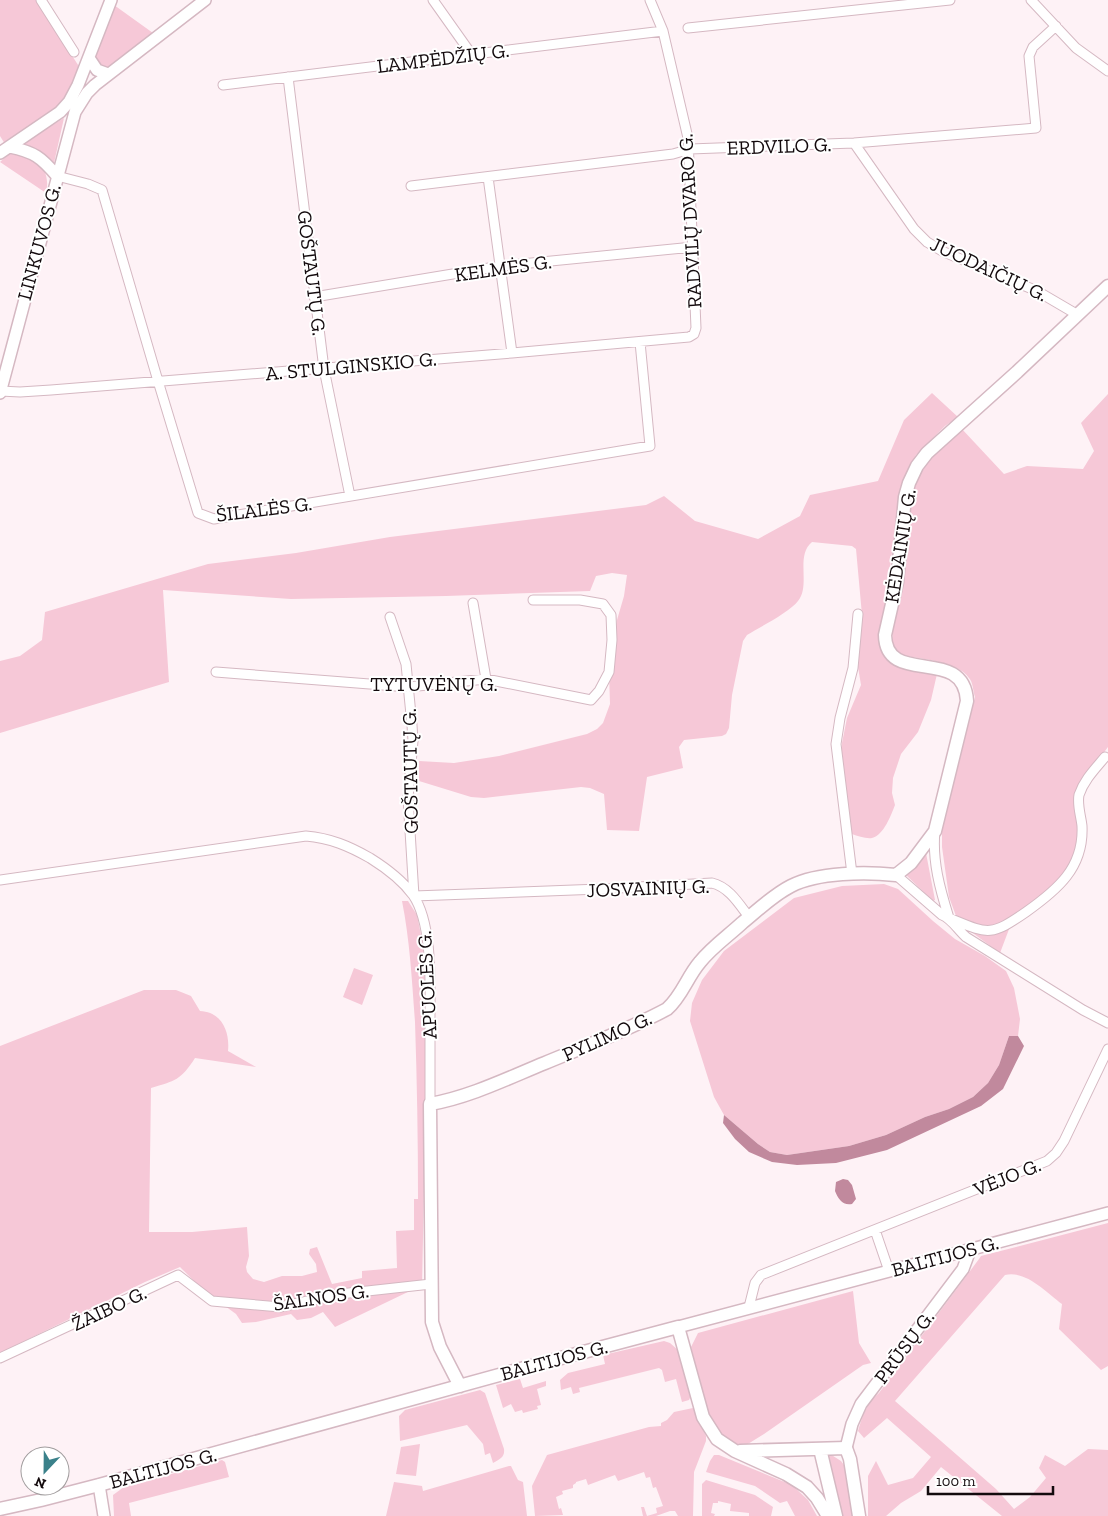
<svg xmlns="http://www.w3.org/2000/svg" width="1108" height="1516" font-family="'Zilla Slab',serif">
  <rect width="100%" height="100%" fill="#fef2f6"/>
  <path fill="#f6c8d7" d="M0 0H36L80 68 72 90 57 108 5 144 0 136Z
    M114 5 153 33 107 68 102 69 94 57Z
    M64 118 54 163 41 152 21 144Z
    M10 153C34 155 52 167 46 193L0 162Z
    M932 393 958 417 945 426 916 455 907 473 899 503 881 631 883 646 937 674 931 700 918 732 901 754 893 778 892 793 895 805C891 815 884 835 872 838 866 839 858 836 852 834L842 761V743L847 718 861 685 858 667 862 615 856 549 852 546 812 542C795 556 811 585 798 601 790 612 760 627 747 635L743 641 732 695 729 728 726 734 722 736 684 740 679 747 683 768 647 777 639 831 607 830 604 794 590 788 581 787 484 798 471 797 419 781V761L454 763 499 756 587 734 597 729 603 723 610 704 609 672 617 620 624 596 627 575 612 573 596 576 590 591 446 596 291 599 163 590 169 682 0 733V661L20 656 42 640 45 612 208 564 296 553 390 537 646 505 664 496 695 521 758 539 800 516 810 495 878 481 904 420Z
    M1108 394V747L1080 784 1077 843 1072 860 1059 884 1014 916 1000 953 970 931 956 916 949 897 942 847V818L975 697C973 691 973 682 969 678 958 661 920 659 901 655 899 652 894 647 893 643 890 618 901 581 905 556 908 531 907 504 917 481 927 460 944 444 961 428L1004 474 1027 466 1083 469 1094 451 1081 423Z
    M926 853 935 900 933 901 906 875Z
    M884 884 898 889 933 921 955 939 985 956 1006 971 1014 988 1020 1019 1018 1036H1009L999 1065 988 1083 973 1097 949 1109 925 1117 886 1135 849 1146 787 1155 770 1152 758 1144 724 1115 714 1097 690 1021 692 1003 702 980 724 951 794 898 842 886Z
    M402 901H408L417 915 423 945 425 989 426 1085 422 1288 412 1290 335 1327 323 1312 311 1318 297 1320 291 1314 256 1322 242 1323 236 1314 203 1290 180 1267 145 1282 0 1353V1046L144 990H176L191 996 200 1011C222 1012 230 1032 228 1051L256 1067 195 1058C181 1080 175 1081 151 1088L149 1232H192L247 1227 249 1256 246 1267 247 1272 253 1279 264 1282 282 1276H302L317 1272 316 1264 309 1254 310 1249 317 1247 332 1284 362 1278V1271L397 1268 396 1231 414 1230V1199H418C418 1140 417 1081 415 1022 412 982 410 941 402 901Z
    M354 968 373 975 362 1005 343 997Z
    M1108 1223V1366L1101 1370 1059 1329 1062 1304C1046 1292 1026 1270 1005 1275L895 1401 996 1489 1014 1509 1030 1497 1046 1478 1039 1468 1045 1455 1065 1466 1088 1449 1108 1450V1516H1002L941 1467 921 1491 901 1503 886 1516H868V1476L876 1461 888 1485 913 1478 931 1457 887 1418 864 1438 858 1431C862 1417 867 1402 879 1393L979 1259 981 1256Z
    M853 1291 859 1343 871 1363 863 1365 764 1434 743 1447H737L718 1433 707 1411 691 1347 698 1333Z
    M664 1341 670 1343 678 1350 691 1396 689 1400 682 1402 676 1379 665 1382 662 1370 659 1368 579 1388 580 1392 573 1394 571 1387 561 1390 560 1380 568 1373 605 1364 603 1355Z
    M520 1379 523 1388 546 1381V1386L537 1389 541 1405 537 1406 538 1409 523 1413 522 1410 515 1412 511 1404 503 1408 496 1385Z
    M480 1390 485 1393 504 1449C505 1457 500 1459 493 1463L490 1453 485 1455 483 1444 467 1425 400 1441 399 1416 405 1410Z
    M693 1408 706 1436V1441L694 1472 693 1516H678L675 1511H670L656 1516H643L641 1507H644L647 1516 657 1513 656 1508 663 1506 656 1487 653 1488 650 1477 646 1478 644 1472 618 1481 615 1475 588 1485 586 1479 576 1482V1483L573 1485V1488L562 1491 563 1494 556 1497 559 1509 561 1508 563 1515 535 1516 532 1486 547 1455 649 1427 661 1426V1423L667 1420 674 1412Z
    M420 1444 416 1476 396 1474 401 1447Z
    M830 1454 841 1461 844 1465 853 1516H839L826 1455Z
    M714 1455H719L792 1485 808 1500 817 1516H795L787 1501 780 1503 755 1486 706 1472 710 1461Z
    M222 1460 225 1462 229 1477 129 1503 131 1516H114L113 1495 124 1487Z
    M509 1466H511L518 1480 523 1482 527 1516H386L394 1482 422 1486 423 1491Z
    M706 1480 755 1495 773 1507 771 1516H749V1513L730 1511 731 1504 718 1501V1503H713L711 1513 715 1514 714 1516H702V1484Z"/>
  <path fill="#c1899d" d="M1009 1036H1018L1024 1046 1003 1089 981 1106 887 1150 836 1163 797 1165 772 1162 749 1152 735 1139 723 1123 724 1115 758 1144 770 1152 787 1155 849 1146 886 1135 925 1117 949 1109 973 1097 988 1083 999 1065Z
    M843 1179 848 1180 852 1185 856 1199 852 1204C843 1206 838 1199 835 1191L836 1182Z"/>
  <g fill="none" stroke-linecap="round" stroke-linejoin="round">
    <defs>
      <path id="minor" d="M41 0 74 52
        M433 0 472 55
        M1031 0 1076 48 1108 71
        M688 28 950 0
        M288 77 324 369 350 496
        M223 85 663 31
        M854 143 914 229 927 242 944 252 1037 291 1078 315
        M57 176 88 184 102 190 158 381 198 513 214 519 650 446 640 342
        M488 177 512 353
        M411 186 673 154 690 149 854 143 1036 128 1029 56 1033 47 1056 26
        M314 297 501 266 693 247
        M0 391 20 392 51 390 512 353 689 337 694 334 696 328 688 138 663 31 650 0
        M473 603 486 679
        M390 617 406 664 412 725 413 741 408 798 414 896 600 889 712 883C729 887 739 904 749 917
        M216 672 408 687 486 679 591 700 599 691 609 672 612 640 611 615 603 604 580 600H533
        M935 831C932 861 940 889 949 918 988 934 990 937 1026 912 1057 890 1084 868 1082 826 1081 816 1077 805 1079 795 1084 780 1095 769 1105 757
        M852 874 836 744 840 718 853 668 858 614
        M896 875 942 915C952 919 958 930 966 937L1083 1010 1108 1023
        M0 880 306 836C330 838 349 846 370 858 386 868 402 880 413 895 433 924 430 985 430 1019 430 1047 430 1075 430 1104
        M875 1230 889 1271
        M749 1307 755 1283 761 1275 1047 1161 1056 1153 1064 1141 1108 1049
        M0 1358 178 1275 212 1301 280 1307 340 1294 431 1284"/>
      <path id="tertiary" d="M89 58 97 70 108 74
        M10 147C34 152 41 157 57 176
        M0 153 60 112 69 102 78 85 111 0
        M0 393 75 112 87 93 95 85 205 0
        M678 1327 1108 1213
        M846 1448 852 1424 861 1404 963 1269 970 1250
        M99 1485 104 1516"/>
      <path id="secondary" d="M460 1386 440 1347 432 1322 430 1104C470 1097 508 1078 545 1063 586 1046 628 1030 667 1009 682 996 687 977 700 962 712 947 728 936 742 923 757 911 773 895 791 886 818 872 866 872 896 875L911 863 935 831 967 701C964 644 886 688 885 635L897 582 905 497 909 483 917 466 927 453 1017 372 1108 286
        M820 1449 836 1516
        M740 1451 846 1448 850 1459 859 1516
        M0 1509 41 1500 99 1485 546 1362 678 1327 703 1417 717 1439 735 1451 786 1474 807 1487 817 1498 828 1516"/>
    </defs>
    <use href="#minor" stroke="#d5b8c2" stroke-width="11"/>
    <use href="#tertiary" stroke="#d5b8c2" stroke-width="14"/>
    <use href="#secondary" stroke="#d5b8c2" stroke-width="15"/>
    <use href="#minor" stroke="#fff" stroke-width="9"/>
    <use href="#tertiary" stroke="#fff" stroke-width="11"/>
    <use href="#secondary" stroke="#fff" stroke-width="12"/>
  </g>
  <g text-anchor="middle" dominant-baseline="central" stroke-width="4" stroke-linejoin="round" paint-order="stroke">
    <g font-size="20" fill="#130a0d" stroke="#fff">
      <text transform="translate(443 58) rotate(-7)">LAMPĖDŽIŲ G.</text>
      <text transform="translate(779 146) rotate(-2)">ERDVILO G.</text>
      <text transform="translate(690 221) rotate(-93)">RADVILŲ DVARO G.</text>
      <text transform="translate(39 242) rotate(-75)">LINKUVOS G.</text>
      <text transform="translate(503 268) rotate(-8)">KELMĖS G.</text>
      <text transform="translate(989 269) rotate(25)">JUODAIČIŲ G.</text>
      <text transform="translate(312 273) rotate(83)">GOŠTAUTŲ G.</text>
      <text transform="translate(351 366) rotate(-5)">A. STULGINSKIO G.</text>
      <text transform="translate(264 509) rotate(-7)">ŠILALĖS G.</text>
      <text transform="translate(900 546) rotate(-81)">KĖDAINIŲ G.</text>
      <text x="434" y="684">TYTUVĖNŲ G.</text>
      <text transform="translate(410 771) rotate(-91)">GOŠTAUTŲ G.</text>
      <text transform="translate(648 888) rotate(-2)">JOSVAINIŲ G.</text>
      <text transform="translate(427 985) rotate(-93)">APUOLĖS G.</text>
      <text transform="translate(607 1036) rotate(-24)">PYLIMO G.</text>
      <text transform="translate(1007 1177) rotate(-22)">VĖJO G.</text>
      <text transform="translate(945 1256) rotate(-15)">BALTIJOS G.</text>
      <text transform="translate(321 1297) rotate(-8)">ŠALNOS G.</text>
      <text transform="translate(109 1308) rotate(-25)">ŽAIBO G.</text>
      <text transform="translate(904 1347) rotate(-53)">PRŪSŲ G.</text>
      <text transform="translate(554 1360) rotate(-15)">BALTIJOS G.</text>
      <text transform="translate(163 1468) rotate(-15)">BALTIJOS G.</text>
    </g>
  </g>
  <g transform="translate(45 1471) rotate(202)"><circle r="24" fill="#ffffff" stroke="#a19d9e"/>
  <path d="M0-4L9 19L0 12L-9 19Z" fill="#3a818a"/>
  <text y="-8" font-size="14" font-weight="bold" text-anchor="middle" fill="#130a0d">N</text>
  </g>
  <path d="M928 1486v8h125v-8" fill="none" stroke="#130a0d" stroke-width="2.5"/>
  <text x="936" y="1486" font-size="15" fill="#130a0d" stroke="#ffffff" stroke-width="4" paint-order="stroke">100 m</text>
</svg>
